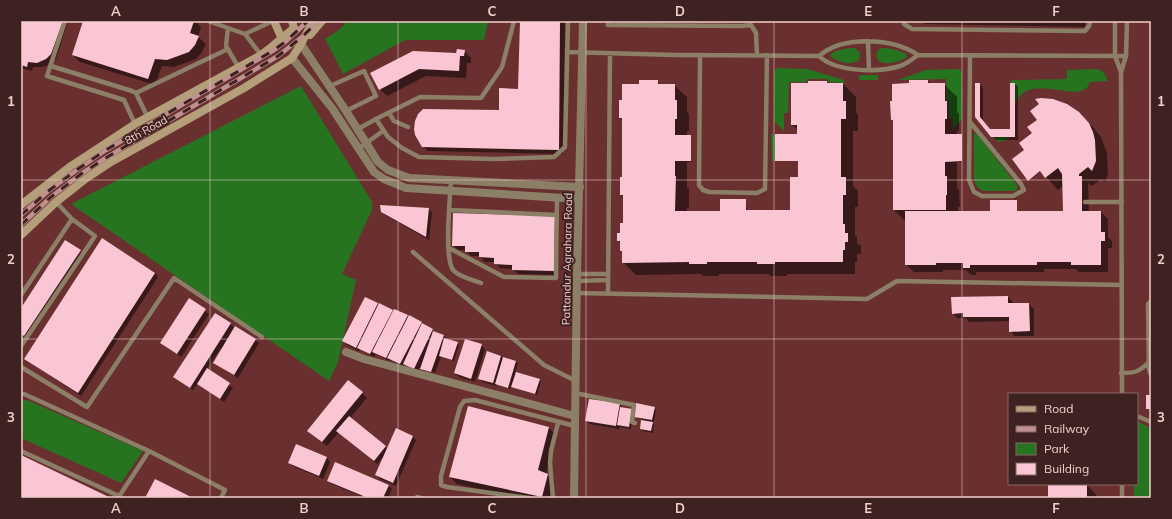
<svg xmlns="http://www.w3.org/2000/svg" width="1172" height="519" font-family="Mulish,sans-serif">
  <rect width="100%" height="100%" fill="#6a302f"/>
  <path fill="#267420" d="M347 21H488L484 40H405L343 74 325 39 340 29Z
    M849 48H855L860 53 859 60C851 66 838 62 831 57L830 55 835 51Z
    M882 48C890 48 899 50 906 54L907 57C899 63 870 70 878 50Z
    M777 68 807 69 844 80V83L828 82V79H807V82H789L788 113H784V131L774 121V71Z
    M959 69 962 72V119L952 130 953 119 949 118V100H946V79L898 80 926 70Z
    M1097 69C1103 71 1107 74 1107 81L1090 82C1082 108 1032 70 1016 102 1011 112 1012 126 1011 136L1006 140 998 142 978 117H980L990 130 1011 129 1010 82 1012 80 1067 79V70Z
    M859 75H878V80H859Z
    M301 86 372 202V210L342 274 356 280 338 362 329 381 71 204Z
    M771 133 777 137V157L772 163Z
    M976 133 1017 185V189L1015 191H984L978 188 974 181V134Z
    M23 400H27L143 451 121 483 21 438V402Z
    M1137 421 1151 428V498H1134V484H1137Z"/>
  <path fill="#0007" d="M21 21H68L56 59 51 64 42 67H33L32 71 21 68Z
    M84 21H195L201 27 198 37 206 44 202 52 196 59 174 67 162 66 155 85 80 62 73 55Z
    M522 21H564L565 23 563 154 428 151 423 146 500 111 519 90Z
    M921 21H1085V27L924 24Z
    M464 51 471 58V63H467L466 78 426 76 387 96 380 89 413 52 457 54Z
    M657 81 661 85H674L687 97V112L689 114V131H687V136L691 137V162H687V188L689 189V208H687V212H721L746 200 747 211H791L799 178V161L776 160 797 135 799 131 792 125 827 82 829 84H843L856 97V112L858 115V131H853V186L858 191V207H855V235L857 237V243L861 246V254H857V262H855V274H787V276H771L769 274H719V276H703L701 274 636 275 623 262V253L621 250V243L618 241 624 224V197L621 195 623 178V120L620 118 623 101 640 85Z
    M928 81 931 84H944L957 97V112L959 114V131H957V135L962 136V162H957V188L959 190 960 207H958V212H991L1016 201 1017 212H1064V185L1058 190 1041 171 1029 181 1013 160 1079 113 1092 126 1101 137 1107 153 1108 174 1105 182 1101 179 1092 186 1088 183 1089 212H1101L1108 219V237L1112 241V248H1108V272H1079L1076 269H1044V272H976V275H971L966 270H943V272H914L906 265V222L894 210V121L892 119Z
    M980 84 983 88V121L991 130H1011L1015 84 1018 87V140H996L976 117Z
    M429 209 432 213 429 240 385 215 382 211Z
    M555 217 559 222 558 275 518 274 513 269 500 268 495 262H485L479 256H471L466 250H458L453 245Z
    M66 242 82 253 27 337 21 334V310Z
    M155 273 158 277 81 396 29 362Z
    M1008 297 1013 302V304H1029L1034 309V336H1015L1010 331V321L969 322 966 318H957L953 313Z
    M365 298 379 306 421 322 436 333 444 336 448 340 457 343 459 345 454 361 441 357 435 373 424 369 425 372 420 367 417 372 405 364 403 367 391 360 390 361 376 354 374 357 360 349 359 351 347 345 344 341Z
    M190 300 209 314 181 357 161 343Z
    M230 324 235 328 255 340 259 343 238 378 214 362 222 349 221 348 207 369 233 388 224 402 198 383 193 390 175 377Z
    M481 345 485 349 475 382 459 377 455 373Z
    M501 356 504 359V358L516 362 518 364 515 373 539 380 541 382 537 395 515 388 512 385 510 389 497 384 496 386 483 382 479 378Z
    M362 393 367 398 350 418 388 449 413 437 416 440 396 486 380 479 377 475 385 455 377 464 339 432 327 446 313 435Z
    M619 404 623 408 631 410 654 408 656 410 654 422 650 421 654 425 653 433 643 431 641 429 642 419 637 418 633 415 631 429 620 427 619 429 590 424 586 421Z
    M549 428 556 435 546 474 555 482 550 498H521L457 484 450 477Z
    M297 446 327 458 330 462 323 479 293 466 289 463Z
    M328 481 388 485 392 489 388 498H365L332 484Z
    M1087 485 1099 498H1049Z"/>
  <path fill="#fbc6d3" d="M21 21H63L51 54 46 59 37 63 28 62 27 67 21 65Z
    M83 21H194L190 33 199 36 195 45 189 52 167 60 155 59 148 79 72 55Z
    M520 21H560L559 150 422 147 415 135 414 129 415 121 418 114 423 109 499 110V88L518 89Z
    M457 49 465 50 464 56H460L459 71 419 69 379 90 370 73 413 51 456 53Z
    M639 80H658V84H675V100H677V119H675V135H691V161H675V176H676L675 211H720V199H746V210H790V177H798V161H775V134H797V125H791V83H808V81H827V83H843V101H846V119H841V177H846V195H843V224H845V233H848V242H845V250H843V262H775V264H757V262H707V264H689V262L622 263V251H620V241H617V233H620V223H623V195H620V177H622V118H619V100H622V84H639Z
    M909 80H928V83H945V101H947V119H945V134H962V161L945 162V176H947V195H946V210H893V120H891L890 101H892V84L909 83Z
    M975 83H980V117L990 129H1010V83H1015V137H991L975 117Z
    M1041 98 1053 99 1067 104 1079 112 1089 123 1093 132 1095 140 1096 161 1092 171 1088 167 1079 174V176H1082V211H1101V232H1105V241H1101V265H1071V262H1037V265H970V268H963V263H936V265H905V211H990V200H1017V211H1063L1062 174 1058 168 1045 178 1040 171 1028 181 1012 159 1024 150 1019 143 1032 133 1027 127 1037 120 1030 111 1039 104 1035 99Z
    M380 205 429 208 426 237 381 212Z
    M453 213 555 216 554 271 512 270V265L494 264V258L479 257V252H465V246H452Z
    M102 238 155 273 78 393 24 359Z
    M65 240 81 250 24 336 21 334V308Z
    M1008 296V303H1029L1030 331 1009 332V317H963V313L952 314 951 297Z
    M365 297 378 303 356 348 342 341Z
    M189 298 206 309 177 354 160 343Z
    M379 303 393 310 370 354 357 348Z
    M394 309 408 315 386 358 372 352Z
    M215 313 231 323 190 388 173 377Z
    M409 315 422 322 400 364 387 358Z
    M422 323 433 329 414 369 403 364Z
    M235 326 256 339 234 375 213 363Z
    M433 331 444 335 431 372 420 369Z
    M444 338 458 342 452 360 439 356Z
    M465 339 482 344 471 379 454 373Z
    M487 351 501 356 493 383 478 379Z
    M503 357 516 361 508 388 495 384Z
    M207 368 230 383 220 399 197 384Z
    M516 372 540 379 535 394 511 387Z
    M348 380 363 392 322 442 307 431Z
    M1146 395H1151V409H1146Z
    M589 399 620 403 616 426 585 421Z
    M636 403 655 407 652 420 634 417Z
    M468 406 549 427 538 470 548 474 542 497 449 477Z
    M620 407 632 409 629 427 617 425Z
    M349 416 386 446 374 461 336 431Z
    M641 420 653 422 651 431 640 429Z
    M396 428 413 436 393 483 375 475Z
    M296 444 327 457 319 476 288 463Z
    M21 455 111 498H21Z
    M335 462 389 485 383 498H368L327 481Z
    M155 479 193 498H145Z
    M1048 484H1087V498H1048Z"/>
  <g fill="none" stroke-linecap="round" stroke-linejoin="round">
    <path stroke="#8c7f67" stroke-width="4.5" d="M65 21 47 76 124 100 135 124
      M208 21 228 28
      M608 21V25L741 26 751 25 756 33 757 55
      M904 21V24L912 29 1085 31 1089 26 1090 21
      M1115 21V56L1121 72
      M245 34 273 21
      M868 41 869 70
      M567 52 675 55 819 56C843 35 893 38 918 55L1126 56
      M700 55 699 185 703 190 709 192 757 193 765 189 767 55
      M970 55 969 180 974 192 982 196H1013L1024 190 1021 184 970 122
      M819 56C835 72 878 73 900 66 907 64 913 59 918 55
      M51 66 132 91 136 93 148 118
      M239 68 226 46 228 28 245 34 261 55
      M330 86 364 71 376 96 346 111
      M136 93 228 49
      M389 113 394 121 408 127
      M376 119 388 137 402 148 419 157 493 159 554 157 565 147 568 21
      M358 129 376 119 420 97 481 98 502 67 514 21
      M358 149 383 131
      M451 181C450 198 444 257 453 270 459 277 473 280 481 283
      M1085 202H1122
      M450 210 557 215
      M449 248 504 277 556 278 557 198
      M413 252 544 365 576 381
      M577 274H608
      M577 281 608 280
      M577 293 867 299 897 281 1122 285
      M608 293 610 54
      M21 295 72 219 56 202
      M1151 301 1148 304 1149 369 1151 375
      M21 346 95 236 72 219
      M21 367 87 407 174 278 262 337
      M1121 373C1135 373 1139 372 1149 362
      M575 393 634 405 632 422 635 423
      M21 394H24L149 451 225 490 221 498
      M1122 394 1121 72 1126 56 1127 21
      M1137 416 1151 422
      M21 451 119 496
      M1122 484V498
      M417 497 421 498
      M118 498 149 451
      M529 498 447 487 441 485V476L460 407 464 401 475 400 575 426
      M553 498 550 463 551 451 558 423"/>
    <path stroke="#8c7f67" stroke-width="8" d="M346 352 364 359 575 416"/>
    <path stroke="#8c7f67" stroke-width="8" d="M301 44 346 111 378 162 388 170 409 178 580 187
      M292 58 332 108 374 172 384 179 406 188 579 199
      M574 498 577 274 583 21"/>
    <path stroke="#b49f7a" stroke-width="8" d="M274 21 282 39
      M310 35 322 21
      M21 205 71 166 135 124 261 55 269 49 294 28 292 21
      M21 235 56 202 84 180 111 162 244 88 292 58 301 44 313 21"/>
    <defs>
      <path id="rail" d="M21 215 47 192 78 169 106 150 274 50 285 42 308 21
        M21 225 51 197 81 174 109 156 278 56 302 37 318 21"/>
    </defs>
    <use href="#rail" stroke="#be918f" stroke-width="4.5"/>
    <use href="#rail" stroke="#3d2221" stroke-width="3" stroke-dasharray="9" stroke-linecap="butt"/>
  </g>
  <path fill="none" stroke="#f3cecc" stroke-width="1" stroke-opacity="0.55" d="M210 21V498M398 21V498M586 21V498M774 21V498M962 21V498M21 180H1151M21 339H1151"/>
  <g text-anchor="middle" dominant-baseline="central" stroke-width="4" stroke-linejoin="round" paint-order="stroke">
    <g font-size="11" fill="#f3cecc" stroke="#3d2221">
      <text transform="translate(146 130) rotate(-29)">8th Road</text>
      <text transform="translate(567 259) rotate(-89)">Pattandur Agrahara Road</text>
    </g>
  </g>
  <rect width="1172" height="519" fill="none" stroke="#3d2221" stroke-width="44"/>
  <rect x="1008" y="393" width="130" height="92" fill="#3d2221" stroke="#866765"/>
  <rect x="1016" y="406" width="20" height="6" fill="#b49f7a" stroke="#866765"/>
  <text x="1044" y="413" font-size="12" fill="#f3cecc">Road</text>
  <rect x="1016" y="426" width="20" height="6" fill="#be918f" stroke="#866765"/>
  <text x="1044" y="433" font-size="12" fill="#f3cecc">Railway</text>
  <rect x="1016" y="443" width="20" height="12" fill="#267420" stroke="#866765"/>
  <text x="1044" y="453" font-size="12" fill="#f3cecc">Park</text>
  <rect x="1016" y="463" width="20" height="12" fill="#fbc6d3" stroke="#866765"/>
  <text x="1044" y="473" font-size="12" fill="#f3cecc">Building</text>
  <rect x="22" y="22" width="1128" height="475" fill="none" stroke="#f3cecc" stroke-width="1.5"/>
  <g font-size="13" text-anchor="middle" font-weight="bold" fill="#f3cecc">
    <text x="116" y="16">A</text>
    <text x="304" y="16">B</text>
    <text x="492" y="16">C</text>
    <text x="680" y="16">D</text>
    <text x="868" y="16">E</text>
    <text x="1056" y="16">F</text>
    <text x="11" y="106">1</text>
    <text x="1161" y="106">1</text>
    <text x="11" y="264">2</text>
    <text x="1161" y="264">2</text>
    <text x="11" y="422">3</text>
    <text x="1161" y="422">3</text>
    <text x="116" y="513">A</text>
    <text x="304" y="513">B</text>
    <text x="492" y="513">C</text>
    <text x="680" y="513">D</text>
    <text x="868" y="513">E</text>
    <text x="1056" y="513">F</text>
  </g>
</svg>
